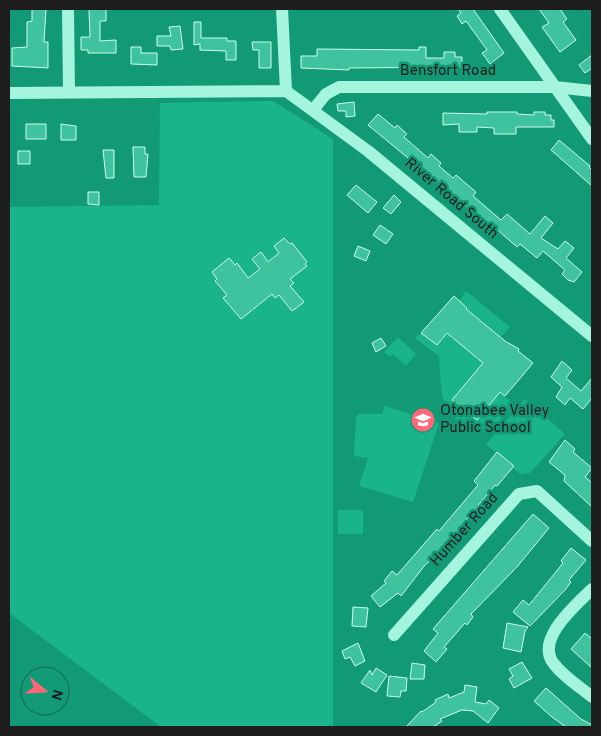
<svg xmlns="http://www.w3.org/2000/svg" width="601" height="736" font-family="Overpass,sans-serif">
  <rect width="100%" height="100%" fill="#129975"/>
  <path fill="#1ab489" d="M273 101 333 139V727H161L9 613V207L159 205 160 103Z
    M466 291 510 327 501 337 463 313 467 307 459 301Z
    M447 332 481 362H486L451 405 464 415 467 412 477 420 500 392 514 405 490 431 479 434C438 413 442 399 439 356L415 338 421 333 437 345Z
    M398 337 416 354 406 366 393 354 390 357 384 352Z
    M525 399 565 434 530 473 520 474 486 444Z
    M385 406 439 423 413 502 359 486 368 458 354 456 356 417 359 414H382Z
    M338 510H363V534H338Z"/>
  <path fill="#3fc39e" stroke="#cdfdf0" d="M32 9H46L44 42H48V68L12 66V48L27 47V22L32 21Z
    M89 9H106V21H100V41L116 40V53H88V50H81V37H90Z
    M458 9H473L504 53 490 64 482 53 487 50 466 21 462 24 457 16 461 13Z
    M539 9H560L567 19 563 22 576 40 560 52 542 27 549 23Z
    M194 22H201V38H227V41H236V60H226V51L200 50V44L194 45Z
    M180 26 183 49 171 50 170 46H157V36H171L169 27Z
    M252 42H271V68H259V50H253Z
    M131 47H141V53H157V65L131 64Z
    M419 47H426V58H444V52H455V57H462V67L349 68V70L301 68V56H317V49L419 50Z
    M592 55V68L585 73 579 65Z
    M354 102 355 116 346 117V111H338L337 104Z
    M487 112H517V114L534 115V112H545V115H551V120H554V127H516V134H494V128L477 127V132H459V124L443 125V113L487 114Z
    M378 114 395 128 397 125 407 134 404 137 428 158 431 154 441 163 439 166 453 178 456 175 476 192 473 196 501 220 507 214 530 234 545 216 553 223 541 238 558 249 565 241 574 248 566 258 582 272 574 282 568 280 562 274 565 270 543 251 537 258 520 244 517 247 486 220 483 223 465 205 449 192 447 194 441 188 442 186 368 125Z
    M26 124H46V139H26Z
    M61 124 76 126V140H61Z
    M559 140 590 166 589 167 592 170V186L551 150Z
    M133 147H145V154H148L146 177H134Z
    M103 150H114V178H106Z
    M18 151H30V164H18Z
    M356 185 377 202 368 213 347 195Z
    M88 192H99V205L88 204Z
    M394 195 401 202 391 214 383 208Z
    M380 225 393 234 386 244 373 235Z
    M284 238 290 244 292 243 307 262 305 264 307 266 290 279 294 283 290 286 304 302 292 311 279 295 275 298 272 294 241 319 223 298 227 295 215 281 217 279 212 272 229 258 235 265 237 263 248 278 260 269 252 259 261 252 268 262 279 253 274 246Z
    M358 246 370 251 366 261 354 256Z
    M454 296 467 308 466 309 505 341 519 349 518 351 533 363 505 396 500 392 477 420 467 412 464 416 451 405 454 402 452 400 483 363 447 333 437 345 421 333Z
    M381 338 386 346 376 352 372 343Z
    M562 361 572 370 566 378 581 391 592 378V398L583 409 570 398 565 405 556 397 562 387 551 377Z
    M565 440 575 449 573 452 592 468 585 477 592 483V507L564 481 565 475 549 462Z
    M497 452 514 466 497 486 495 485 439 553 425 565 401 596 398 593 380 607 371 596 386 583 384 581 392 571 397 575 437 529 439 531 478 485 474 481Z
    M533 514 549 528 516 568 471 614 473 617 467 625 465 623 444 647 447 649 436 662 424 651 438 633 433 629Z
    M571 548 586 560 569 580 571 582 565 590 530 626 513 612 523 600 529 605 551 578 563 563 561 561Z
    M353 607 368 608 366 627 352 626Z
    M507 623 528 627 525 631 521 652 503 648Z
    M585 633 592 639V668L571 649Z
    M358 643 365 661 355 666 350 657 345 659 342 651Z
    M522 662 532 678 514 688 509 679 513 676 509 669Z
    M412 663 425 665 424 679H410Z
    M376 668 387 675 376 692 361 683 370 670 372 675Z
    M389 676 407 678 406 691H401L400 697 387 696Z
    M465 685 477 687 475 702 486 704 489 700 499 708 488 723 473 711 462 710 440 719 442 721 433 727H406L421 711 422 712 436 702 435 700 448 694 449 698 464 692Z
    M546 688 581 719 592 725V727H566L552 717 534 701Z"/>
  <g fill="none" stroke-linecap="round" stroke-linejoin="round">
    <path stroke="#a5f4dd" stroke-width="12" d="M68 9 69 92
      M282 9 286 91
      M500 9 592 139
      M286 91 368 151 592 336
      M9 93 286 91
      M313 110 326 94 339 87H555L592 91
      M592 589C576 605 534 640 554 664 564 677 580 687 592 697
      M394 635 519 494 537 491 592 541"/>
  </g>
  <defs>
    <symbol id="school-disc" viewBox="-11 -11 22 22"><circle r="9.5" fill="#ff6779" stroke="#129975"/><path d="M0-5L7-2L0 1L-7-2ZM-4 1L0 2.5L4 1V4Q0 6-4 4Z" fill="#fff"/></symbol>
  </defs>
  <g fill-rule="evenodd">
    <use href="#school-disc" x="409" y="406" width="28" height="28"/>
  </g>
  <g text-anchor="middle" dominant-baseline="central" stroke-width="5" stroke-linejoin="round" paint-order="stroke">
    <g font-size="15" fill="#1d1d1d" stroke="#129975">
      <text x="448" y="71">Bensfort Road</text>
      <text transform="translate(451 199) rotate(40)">River Road South</text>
      <text transform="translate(465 530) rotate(-48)">Humber Road</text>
    </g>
    <g font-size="15" fill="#1d1d1d" stroke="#129975" text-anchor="start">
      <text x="440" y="411">Otonabee Valley<tspan x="440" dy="17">Public School</tspan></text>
    </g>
  </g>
  <rect width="601" height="736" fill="none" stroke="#1d1d1d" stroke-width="20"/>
  <g transform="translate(45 691) rotate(108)"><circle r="24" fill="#129975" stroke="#166752"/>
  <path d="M0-4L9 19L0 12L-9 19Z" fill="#ff6779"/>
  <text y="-8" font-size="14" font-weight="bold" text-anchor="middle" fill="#1d1d1d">N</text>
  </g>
</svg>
